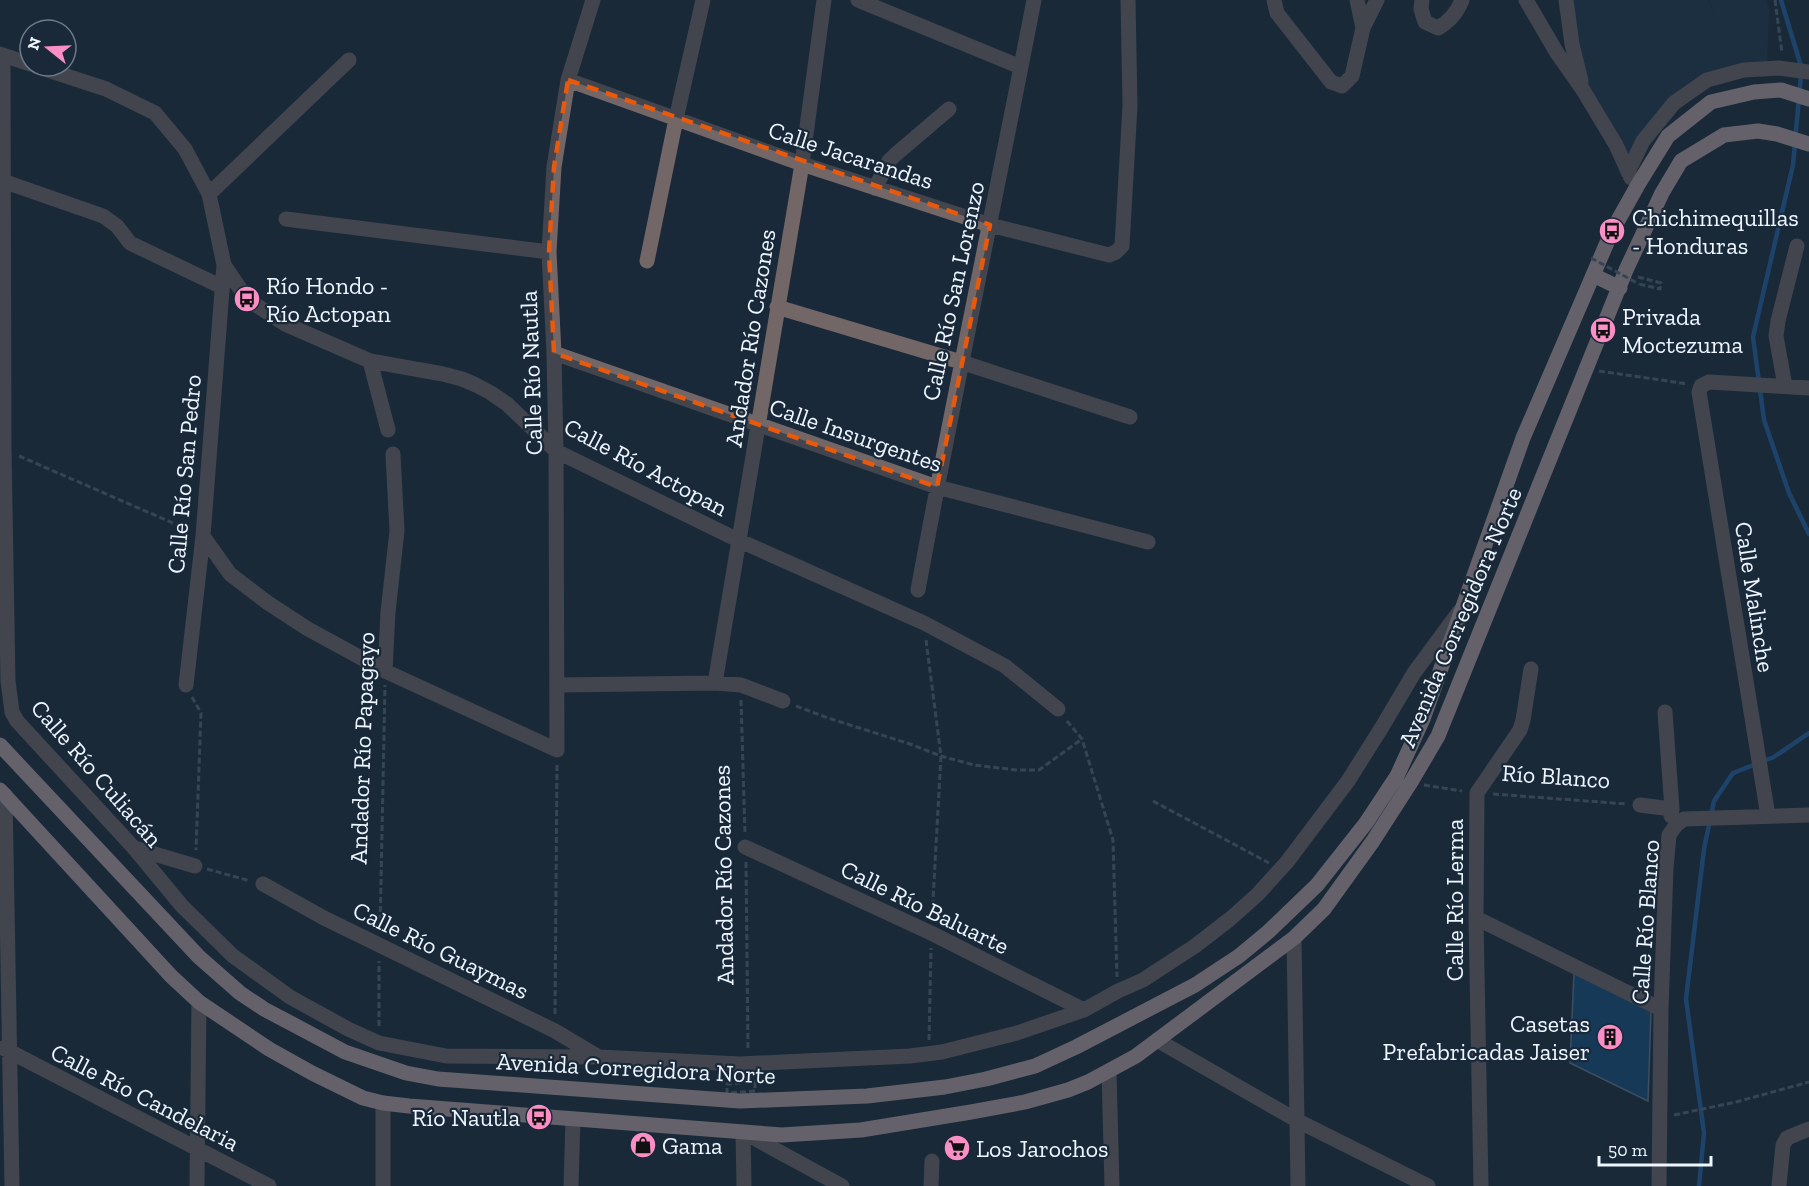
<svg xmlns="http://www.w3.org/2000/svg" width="1809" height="1186" font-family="'Zilla Slab',serif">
  <rect width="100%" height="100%" fill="#192939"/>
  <path fill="#20354a" d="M1571 0H1709L1714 18 1710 0H1766L1769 8 1767 65 1711 73 1625 158 1588 86Z"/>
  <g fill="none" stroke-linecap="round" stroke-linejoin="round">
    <path stroke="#2363a7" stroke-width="4.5" d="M1781 0 1801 66
      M1801 75 1793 165 1753 337 1764 420 1789 493 1809 534
      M1699 1186 1704 1133 1686 999 1704 849 1714 801 1733 773 1774 757 1809 733"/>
  </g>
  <path fill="#134c7e" stroke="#687a8d" stroke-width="1.5" d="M1574 973 1651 1011 1648 1101 1570 1063Z"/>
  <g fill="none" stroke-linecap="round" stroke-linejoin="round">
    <path stroke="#596775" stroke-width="3" stroke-dasharray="6 3" stroke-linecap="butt" d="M1775 0 1782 53
      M1638 277 1661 283 1660 289 1639 284
      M1599 371 1688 384
      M19 456 189 530
      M926 640 941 756 932 918
      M192 697 201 713 196 850
      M741 700 745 834
      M796 706 828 718 910 744 941 756 974 765 1016 770H1039L1082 739
      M1067 721 1082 739 1113 840 1117 977
      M1424 785 1462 791
      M1493 794 1627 804
      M1153 801 1269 863
      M746 862 748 1050
      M207 869 250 881
      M380 930 385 685
      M555 1014 557 763
      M379 1026V961
      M929 1040 931 948
      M755 1082V1091L727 1093V1084Z
      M1674 1115 1736 1102 1809 1082"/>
    <path stroke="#736667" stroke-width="15" d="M858 0 1021 67
      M1274 0 1277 13 1331 82 1342 86 1352 76 1363 28 1377 0
      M1357 0 1363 28
      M1422 0 1421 9 1425 22 1438 28C1450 21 1457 13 1462 0
      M1526 0 1557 53 1583 90 1616 145 1631 178
      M1566 0 1572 44 1581 81
      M0 54 30 64
      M3 56 4 449 8 681 12 712 17 721 134 848 182 906 233 956 290 997 348 1029 379 1043 446 1056 599 1057 740 1064 910 1056 942 1052 1017 1033 1084 1010 1118 991 1143 980 1195 946 1230 919 1257 895 1287 862 1348 781 1382 727 1414 673 1459 612
      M36 66 106 89 155 113 185 149 209 194 224 265 203 536 186 685
      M568 80 802 164 990 225 1109 255 1116 252 1122 246 1130 106 1128 0
      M1628 172 1643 141 1674 103 1707 80 1744 70 1779 68 1809 72
      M0 180 103 216 117 226 130 243 222 287
      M875 188 889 161 895 155 949 109
      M209 194 349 60
      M286 219 549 252
      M647 261 676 119 703 0
      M224 265 247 299 285 324 370 361 443 374 462 379 476 385 491 393 507 404 556 451 738 540 924 623 1005 666 1058 709
      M777 307 961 362 1130 417
      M554 353 937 487 1148 542
      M370 361 388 430
      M1785 386 1776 336 1778 321 1797 246
      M203 536 230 574 268 603 308 629 385 671 557 750 556 451 554 353 549 252 554 167 568 80 593 0
      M918 590C954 393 996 197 1034 0
      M385 671 388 612 397 531 393 454
      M715 683 802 164 824 0
      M558 685 715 683 741 685 783 701
      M1665 712 1672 809
      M5 795 12 1186
      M1640 805 1672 809 1671 816
      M1768 816 1699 392 1701 386 1709 382 1809 388
      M745 847 931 933 1084 1010
      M134 848 195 866
      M263 884 324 918 555 1031 597 1056
      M1476 918 1661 1009
      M1294 938 1298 1186
      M1157 1040 1298 1121 1428 1186
      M3 1048 269 1186
      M1109 1071 1112 1186
      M197 1186 199 1002
      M383 1186V1103
      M571 1186 573 1119
      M744 1186 743 1132 842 1186
      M931 1186 932 1161
      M1481 1186 1476 918 1477 793 1520 730 1523 720 1531 669
      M1659 1186 1661 1009 1666 868 1669 835 1676 825 1684 819 1809 815
      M1779 1186 1783 1145 1787 1138 1809 1129"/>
    <path stroke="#bfa5a7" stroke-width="15" d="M1593 275 1620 288
      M0 745 199 957 240 993 264 1009 345 1052 406 1073 438 1079 740 1101 867 1096 945 1087 986 1079 1035 1066 1076 1047 1195 985 1239 956 1268 932 1317 885 1366 823 1397 776 1423 719 1523 438 1612 231 1639 183 1668 136 1711 102 1754 92 1781 90 1809 99
      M0 790 171 976 199 1002 269 1049 312 1073 363 1098 383 1103 409 1106 782 1135 861 1130 971 1112 1025 1102 1068 1090 1088 1082 1136 1056 1294 938 1324 909 1373 841 1411 782 1438 736 1626 270 1662 193 1681 161 1724 135 1758 131 1777 134 1809 144"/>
    <path stroke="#596775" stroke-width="3" stroke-dasharray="6 3" stroke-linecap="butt" d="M1591 258 1639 284"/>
  </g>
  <path d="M0 0H1809V1186H0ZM568 80 990 225 937 487 554 353 549 252 554 167Z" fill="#192939" fill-opacity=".55" fill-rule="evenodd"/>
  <path fill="none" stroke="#e8590c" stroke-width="4.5" stroke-dasharray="12 8" stroke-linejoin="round" d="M568 80 990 225 937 487 554 353 549 252 554 167Z"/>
  <defs>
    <symbol id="bus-disc" viewBox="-11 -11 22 22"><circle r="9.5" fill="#fa8fc6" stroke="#192939"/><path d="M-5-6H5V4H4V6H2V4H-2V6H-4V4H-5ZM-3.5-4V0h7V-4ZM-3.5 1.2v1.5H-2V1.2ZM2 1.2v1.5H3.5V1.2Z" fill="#111"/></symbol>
    <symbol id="building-disc" viewBox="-11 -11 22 22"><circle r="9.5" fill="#fa8fc6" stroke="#192939"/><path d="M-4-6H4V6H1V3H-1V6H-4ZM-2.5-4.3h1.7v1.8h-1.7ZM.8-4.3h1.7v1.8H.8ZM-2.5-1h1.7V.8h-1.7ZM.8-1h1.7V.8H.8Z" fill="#111"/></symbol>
    <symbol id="shop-disc" viewBox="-11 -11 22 22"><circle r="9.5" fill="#fa8fc6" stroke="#192939"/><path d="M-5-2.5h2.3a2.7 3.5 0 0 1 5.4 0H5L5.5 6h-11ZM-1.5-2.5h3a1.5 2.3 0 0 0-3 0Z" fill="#111"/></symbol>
    <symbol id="supermarket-disc" viewBox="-11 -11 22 22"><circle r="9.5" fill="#fa8fc6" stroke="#192939"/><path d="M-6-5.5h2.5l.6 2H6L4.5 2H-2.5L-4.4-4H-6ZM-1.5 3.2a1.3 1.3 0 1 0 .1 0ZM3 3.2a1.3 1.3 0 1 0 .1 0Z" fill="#111"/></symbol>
  </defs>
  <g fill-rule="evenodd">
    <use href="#bus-disc" x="1597" y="216" width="30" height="30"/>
    <use href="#bus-disc" x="232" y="284" width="30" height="30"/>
    <use href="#bus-disc" x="1588" y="315" width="30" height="30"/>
    <use href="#building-disc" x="1595" y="1022" width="30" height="30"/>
    <use href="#bus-disc" x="524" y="1102" width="30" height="30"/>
    <use href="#shop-disc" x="628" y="1130" width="30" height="30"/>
    <use href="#supermarket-disc" x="942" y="1133" width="30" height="30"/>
  </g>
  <g text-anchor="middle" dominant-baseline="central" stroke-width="4.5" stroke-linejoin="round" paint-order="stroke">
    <g font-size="24" fill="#eef6ff" stroke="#192939">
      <text transform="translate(851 155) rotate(18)">Calle Jacarandas</text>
      <text transform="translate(953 291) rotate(-78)">Calle Río San Lorenzo</text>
      <text transform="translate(750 338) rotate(-81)">Andador Río Cazones</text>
      <text transform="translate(531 373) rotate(-92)">Calle Río Nautla</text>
      <text transform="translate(856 435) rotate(19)">Calle Insurgentes</text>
      <text transform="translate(646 467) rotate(28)">Calle Río Actopan</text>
      <text transform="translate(184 474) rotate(-85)">Calle Río San Pedro</text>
      <text transform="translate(1755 597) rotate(81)">Calle Malinche</text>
      <text transform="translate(1460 617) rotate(-67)">Avenida Corregidora Norte</text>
      <text transform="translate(362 748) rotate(-88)">Andador Río Papagayo</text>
      <text transform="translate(97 773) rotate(49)">Calle Río Culiacán</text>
      <text transform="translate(1556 776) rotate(4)">Río Blanco</text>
      <text transform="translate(723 875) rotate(-91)">Andador Río Cazones</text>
      <text transform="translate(1454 900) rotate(-90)">Calle Río Lerma</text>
      <text transform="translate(925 907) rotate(26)">Calle Río Baluarte</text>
      <text transform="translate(1645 922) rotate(-86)">Calle Río Blanco</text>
      <text transform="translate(441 950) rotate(26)">Calle Río Guaymas</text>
      <text transform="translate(636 1068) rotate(3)">Avenida Corregidora Norte</text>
      <text transform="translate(145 1097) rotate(27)">Calle Río Candelaria</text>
    </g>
    <g font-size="24" fill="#eef6ff" stroke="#192939" text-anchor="start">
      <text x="1632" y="217">Chichimequillas<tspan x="1632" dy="28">- Honduras</tspan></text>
      <text x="266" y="285">Río Hondo -<tspan x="266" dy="28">Río Actopan</tspan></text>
      <text x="1622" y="316">Privada<tspan x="1622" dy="28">Moctezuma</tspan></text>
      <text x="1590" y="1023" text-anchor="end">Casetas<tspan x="1590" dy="28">Prefabricadas Jaiser</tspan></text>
      <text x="520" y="1117" text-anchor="end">Río Nautla</text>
      <text x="662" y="1145">Gama</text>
      <text x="976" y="1148">Los Jarochos</text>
    </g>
  </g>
  <g transform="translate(48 48) rotate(288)"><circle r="28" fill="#192939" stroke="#6e7b88" stroke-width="1.5"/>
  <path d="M0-4.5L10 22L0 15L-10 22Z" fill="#fa8fc6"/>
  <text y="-9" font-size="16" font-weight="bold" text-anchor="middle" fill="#eef6ff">N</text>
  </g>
  <path d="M1599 1156v9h112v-9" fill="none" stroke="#eef6ff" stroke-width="3"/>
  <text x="1608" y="1156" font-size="18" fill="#eef6ff" stroke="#192939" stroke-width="4.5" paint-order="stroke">50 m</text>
</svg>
